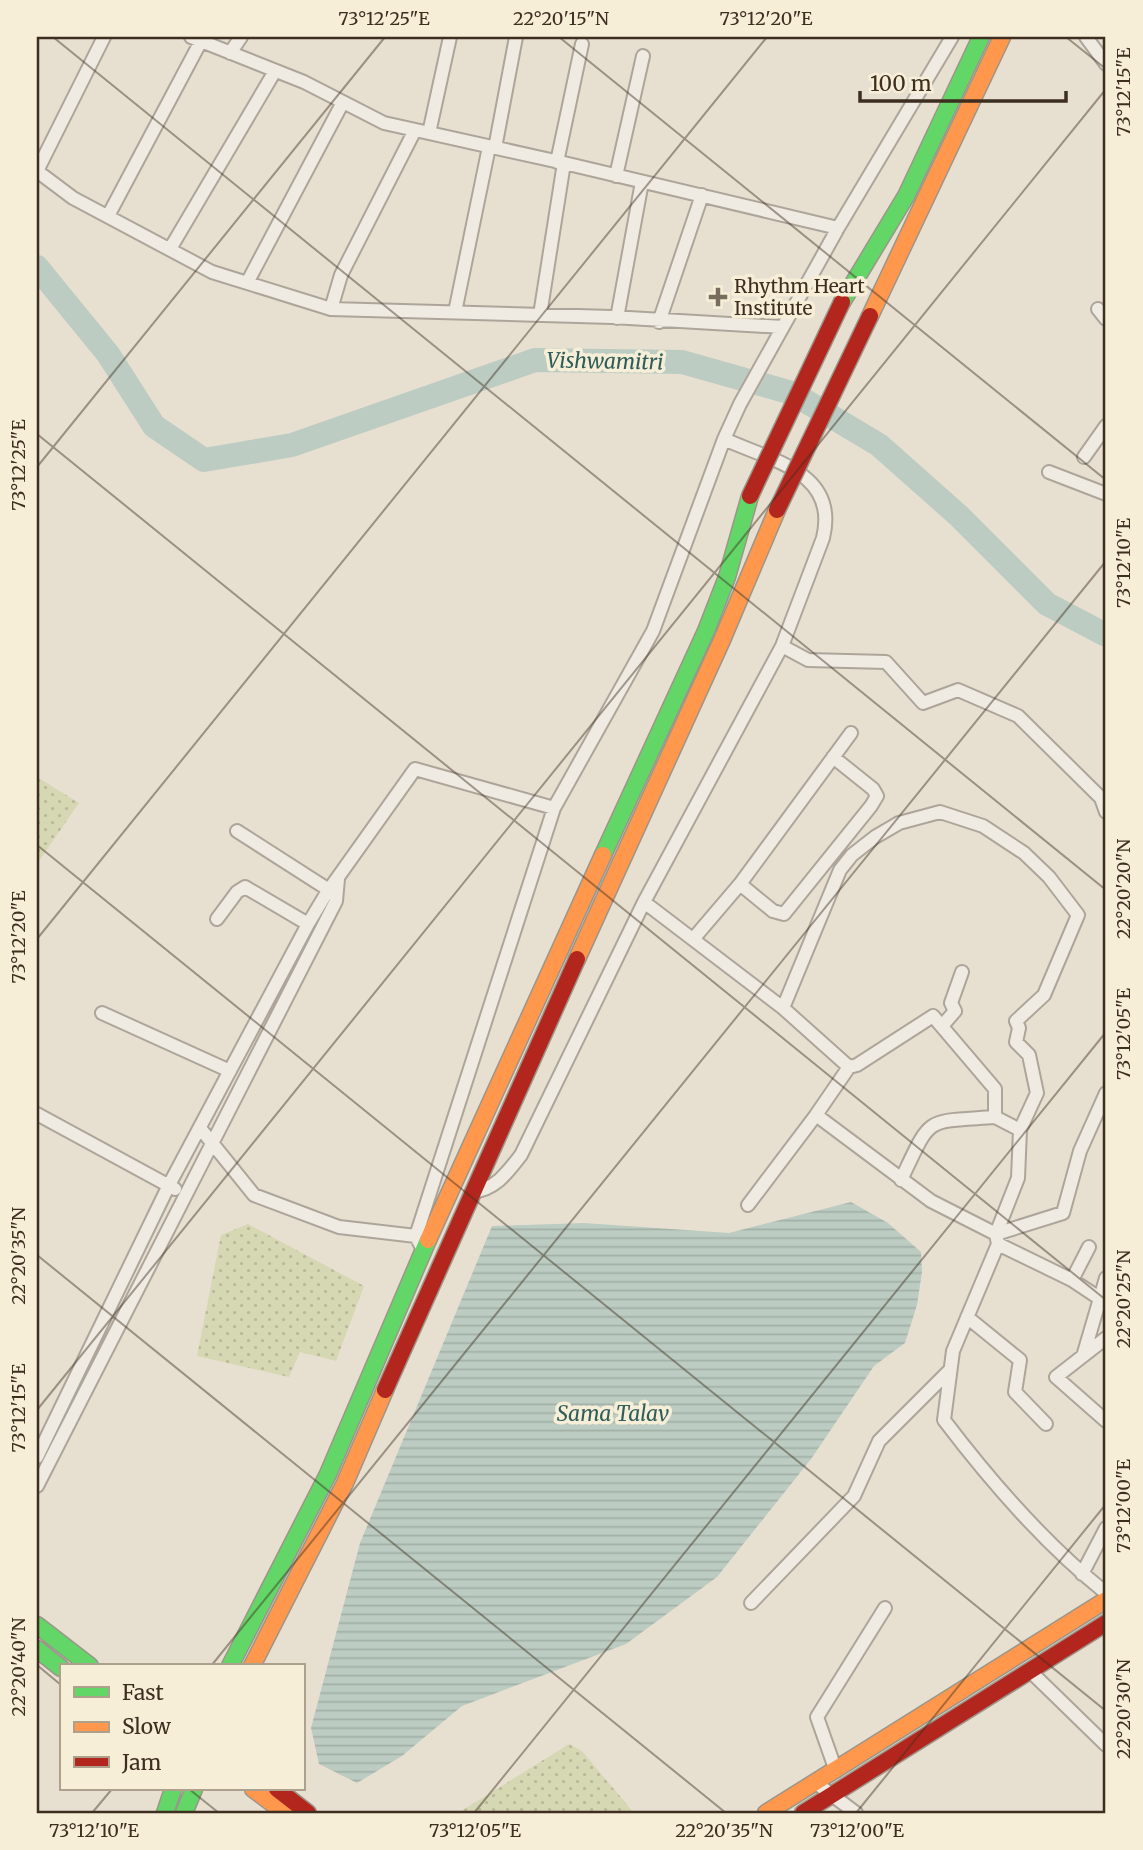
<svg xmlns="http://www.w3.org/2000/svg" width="1143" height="1850" font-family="Merriweather,serif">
  <defs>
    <pattern id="park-dots" width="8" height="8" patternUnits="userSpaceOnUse" patternTransform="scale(1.75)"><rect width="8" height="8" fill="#d6d7b3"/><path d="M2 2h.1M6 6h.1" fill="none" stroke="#b9b99a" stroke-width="1.8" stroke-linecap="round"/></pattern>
    <pattern id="water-rules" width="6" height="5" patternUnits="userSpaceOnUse" patternTransform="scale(1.75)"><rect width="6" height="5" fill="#bcccc2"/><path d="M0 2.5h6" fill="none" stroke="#a2b0a6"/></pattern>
  </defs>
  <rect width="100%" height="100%" fill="#e7e0d1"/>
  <path fill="url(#park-dots)" d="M37 777 79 803 37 864Z
    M248 1224 364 1286 336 1361 300 1352 289 1377 197 1356 221 1235Z
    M569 1744 582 1751 634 1813H458Z"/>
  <path fill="url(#water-rules)" d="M851 1202 888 1223 921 1252 922 1272 917 1305 905 1343 874 1366 811 1459 717 1577 626 1644 462 1706 402 1756 357 1783 319 1764 311 1728 360 1543 492 1226 584 1223 729 1233Z"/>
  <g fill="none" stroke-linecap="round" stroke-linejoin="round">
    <path stroke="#bcccc2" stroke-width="24" d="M37 267 108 354 154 426 204 460 292 445 535 360 682 362 792 393 879 445 959 516 1047 604 1106 635"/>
    <defs>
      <path id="street" d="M191 37 304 82 384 123 564 163
        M1086 37 1106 64
        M230 53 241 37
        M429 133 450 37
        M495 148 516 37
        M557 162 582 44
        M37 171 73 198 212 272 331 309 612 317 783 327
        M37 171 104 37
        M616 176 643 56
        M108 216 201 41
        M170 249 275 71
        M247 283 343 102
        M331 309 341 275 415 130
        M1098 309 1106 319
        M455 312 489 147
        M540 315 564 163 838 228
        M617 318 642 182
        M659 322 702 195
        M1084 457 1106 426
        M1049 472 1106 494
        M782 646 808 660 886 662 923 703 958 690 1018 716 1101 798 1106 812
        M237 831 329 890
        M740 884 773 911 784 914 871 806 877 796 873 789 833 757
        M644 902 783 1008 849 1067
        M217 919 237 892 245 887 308 924
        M694 938 740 884 851 733
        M783 1008 840 870 852 855 875 837 899 823 940 812 983 826 1024 853 1049 877 1078 915 1044 995 1016 1021 1019 1028 1016 1042 1029 1055 1037 1093 1020 1130
        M102 1013 230 1071
        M942 1026 955 1011 951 1003 962 972
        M1106 1093 1080 1151 1063 1213 996 1234 931 1201 816 1115 849 1067 857 1065 933 1016 995 1089V1117L1020 1130 1018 1178 996 1234 998 1244 953 1351 944 1420C991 1482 1045 1544 1106 1593
        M37 1114 175 1189
        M200 1128 254 1195 339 1227 416 1236
        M901 1180C932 1115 923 1122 995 1117
        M472 1192C496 1189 507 1173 521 1155L644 902 782 646 823 538C839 472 772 461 724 439
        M748 1205 816 1115
        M998 1244 1072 1280 1099 1298
        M423 1250 416 1236 554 808 653 631 724 439 740 404 838 228 952 37
        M1072 1280 1089 1247
        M967 1317 1020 1360 1015 1392 1046 1424
        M1106 1338 1056 1377 1106 1421
        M1084 1353 1106 1278
        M37 1457 169 1185 308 924 326 894 415 769 554 808
        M37 1486 336 901 338 879
        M1082 1574 1106 1528
        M751 1603 854 1496 879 1441 949 1371
        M1029 1670 1106 1745
        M836 1771 817 1717 885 1608
        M816 1783 856 1813"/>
      <path id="fast" d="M842 302 906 196 981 37
        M603 855 706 631 727 577 750 496
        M37 1625 90 1666
        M37 1649 61 1668
        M230 1666 328 1474 428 1240
        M165 1813 173 1789
        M184 1813 194 1789"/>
      <path id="slow" d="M870 316 1002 37
        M577 959 722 640 777 510
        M428 1240 603 855
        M252 1666 345 1483 385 1390
        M253 1789 285 1813
        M766 1813 1106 1600"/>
      <path id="jam" d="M385 1390 577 959
        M277 1789 308 1813
        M803 1813 1106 1623"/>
    </defs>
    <use href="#street" stroke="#ada599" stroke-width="16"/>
    <use href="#fast" stroke="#9c958a" stroke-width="19"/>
    <use href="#slow" stroke="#9c958a" stroke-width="19"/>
    <use href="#jam" stroke="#9c958a" stroke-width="19"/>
    <use href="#street" stroke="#efebe3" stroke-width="12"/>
    <use href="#fast" stroke="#63d668" stroke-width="16"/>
    <use href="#slow" stroke="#ff974d" stroke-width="16"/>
    <use href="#jam" stroke="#b3261e" stroke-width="16"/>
    <defs>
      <path id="jam-bridge" d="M750 496 842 302
        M777 510 870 316"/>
    </defs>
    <use href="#jam-bridge" stroke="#9c958a" stroke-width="19" stroke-linecap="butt"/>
    <use href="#jam-bridge" stroke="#b3261e" stroke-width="16"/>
  </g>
  <path fill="none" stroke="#3d2e20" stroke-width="2" stroke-opacity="0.45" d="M53 37 1106 890M559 37 1106 480M1066 37 1106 69M37 434 1106 1300M37 467 385 37M37 845 1106 1711M37 939 767 37M37 1255 726 1813M37 1410 1106 89M37 1665 61 1685M211 1666 1106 561M189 1789 219 1813M92 1813 112 1789M474 1813 1106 1032M856 1813 1106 1504"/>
  <path fill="#786c5e" stroke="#f7eed8" stroke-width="2.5" d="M714.5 286.5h7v7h7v7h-7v7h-7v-7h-7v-7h7z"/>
  <g text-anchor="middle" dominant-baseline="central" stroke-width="7" stroke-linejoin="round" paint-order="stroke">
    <g font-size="19" fill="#3d2e20" stroke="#f7eed8" text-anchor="start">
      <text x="734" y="286">Rhythm Heart<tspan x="734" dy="22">Institute</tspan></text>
    </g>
    <g font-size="21" font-style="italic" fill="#2f5d5a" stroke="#f7eed8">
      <text transform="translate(605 361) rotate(1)">Vishwamitri</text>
      <text x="613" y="1413">Sama Talav</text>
    </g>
  </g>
  <rect width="1143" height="1850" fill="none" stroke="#f7eed8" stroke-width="77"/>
  <rect x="60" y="1664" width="245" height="126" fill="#f7eed8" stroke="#ada18e" stroke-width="2"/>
  <rect x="74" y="1687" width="35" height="10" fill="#63d668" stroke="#ada18e" stroke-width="2"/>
  <text x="122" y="1700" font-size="21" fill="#3d2e20">Fast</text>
  <rect x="74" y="1722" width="35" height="10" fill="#ff974d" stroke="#ada18e" stroke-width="2"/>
  <text x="122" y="1734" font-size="21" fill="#3d2e20">Slow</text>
  <rect x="74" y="1757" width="35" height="10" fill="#b3261e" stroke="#ada18e" stroke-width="2"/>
  <text x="122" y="1770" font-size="21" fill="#3d2e20">Jam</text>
  <path d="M860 91v10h206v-10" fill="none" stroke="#3d2e20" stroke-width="3.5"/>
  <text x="870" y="91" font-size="21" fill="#3d2e20" stroke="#f7eed8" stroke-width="5" paint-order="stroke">100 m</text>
  <rect x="38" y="38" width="1066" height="1774" fill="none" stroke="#3d2e20" stroke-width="2.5"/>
  <g font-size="18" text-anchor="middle" fill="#3d2e20">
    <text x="384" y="25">73°12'25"E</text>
    <text x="561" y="25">22°20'15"N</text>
    <text x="766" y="25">73°12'20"E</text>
    <text transform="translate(1124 92) rotate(-90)" y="6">73°12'15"E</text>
    <text transform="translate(19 465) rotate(-90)" y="6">73°12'25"E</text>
    <text transform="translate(1124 563) rotate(-90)" y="6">73°12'10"E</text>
    <text transform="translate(1124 889) rotate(-90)" y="6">22°20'20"N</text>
    <text transform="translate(19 937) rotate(-90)" y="6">73°12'20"E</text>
    <text transform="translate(1124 1034) rotate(-90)" y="6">73°12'05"E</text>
    <text transform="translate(19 1256) rotate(-90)" y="6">22°20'35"N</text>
    <text transform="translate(1124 1299) rotate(-90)" y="6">22°20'25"N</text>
    <text transform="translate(19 1408) rotate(-90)" y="6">73°12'15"E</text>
    <text transform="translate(1124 1506) rotate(-90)" y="6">73°12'00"E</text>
    <text transform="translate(19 1667) rotate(-90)" y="6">22°20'40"N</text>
    <text transform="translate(1124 1709) rotate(-90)" y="6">22°20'30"N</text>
    <text x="94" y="1837">73°12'10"E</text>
    <text x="475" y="1837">73°12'05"E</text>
    <text x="724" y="1837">22°20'35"N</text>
    <text x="857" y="1837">73°12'00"E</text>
  </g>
</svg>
